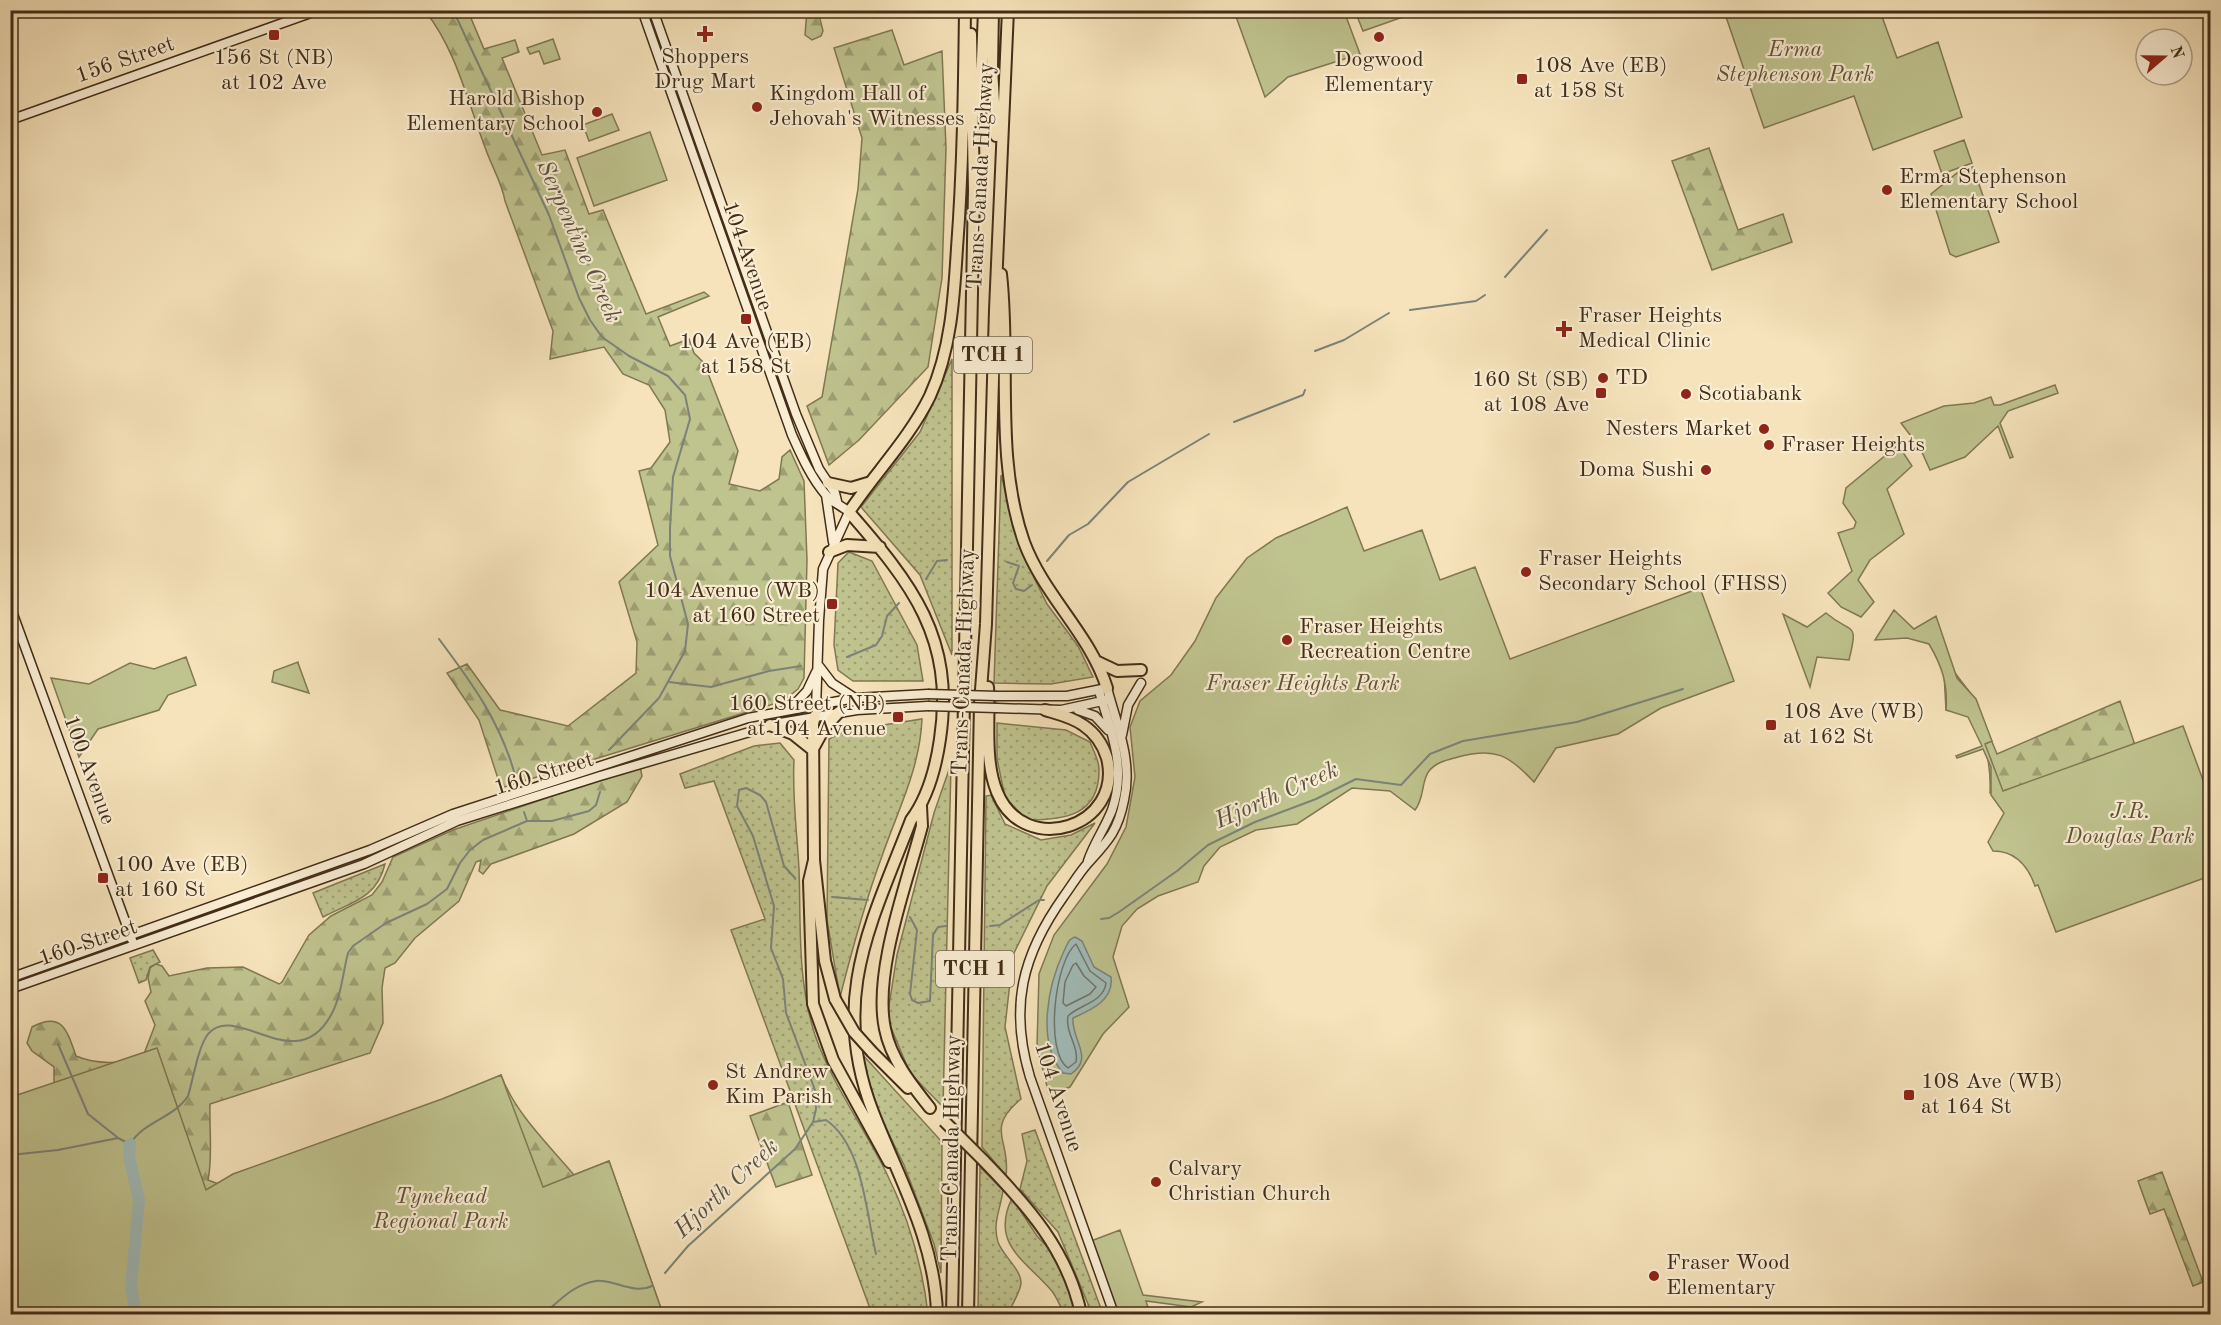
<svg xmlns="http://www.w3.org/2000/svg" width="2221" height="1325" font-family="'Old Standard TT',serif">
  <defs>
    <pattern id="grass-dots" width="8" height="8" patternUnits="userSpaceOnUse" patternTransform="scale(1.5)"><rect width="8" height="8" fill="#bfc38e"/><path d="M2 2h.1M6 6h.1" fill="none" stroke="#9d9f73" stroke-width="1.8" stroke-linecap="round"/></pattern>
    <pattern id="forest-firs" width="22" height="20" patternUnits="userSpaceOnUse" patternTransform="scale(1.5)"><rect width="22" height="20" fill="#bfc38e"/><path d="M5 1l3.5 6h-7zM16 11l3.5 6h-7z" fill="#9d9f73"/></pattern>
  </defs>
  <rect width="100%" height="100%" fill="#f6e3bb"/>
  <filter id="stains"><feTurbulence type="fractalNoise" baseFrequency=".00333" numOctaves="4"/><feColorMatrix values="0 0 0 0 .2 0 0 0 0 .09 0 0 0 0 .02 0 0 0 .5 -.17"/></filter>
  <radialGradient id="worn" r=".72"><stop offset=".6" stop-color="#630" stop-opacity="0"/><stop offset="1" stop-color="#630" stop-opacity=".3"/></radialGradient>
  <path fill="url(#grass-dots)" stroke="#807853" stroke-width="1.5" d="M952 359V655L920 575 861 507 920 432Z
    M1001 475 1022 553 1047 604 1078 646 1093 677 1051 684 994 683Z
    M849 552 872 561 917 645 923 681H853L838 670 834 645 838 563Z
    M922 719C920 768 898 810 882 856 865 902 852 950 840 997L827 920 829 739 857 725 877 726Z
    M997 723 1066 730 1090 742C1093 750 1099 760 1099 769 1100 816 1064 820 1027 820L1005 797 997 759Z
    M780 743 794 760C792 797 797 832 799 869 801 926 797 979 815 1035 832 1084 863 1126 886 1172 909 1218 922 1263 928 1314H872L731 930 765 919 714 781 685 788 680 774 754 746Z
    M951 764 943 1107 910 1073 887 1018 897 955 934 813Z
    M991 795 1005 824 1041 840 1071 835 1095 823 1047 886 1013 955 1005 1027 1021 1099C984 1130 1011 1139 1006 1176L982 1147 986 796Z
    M385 864C377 898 352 902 323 917L313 893Z
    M153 950 160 962 150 967 146 980 139 983 130 958Z
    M862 1054 942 1142 941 1273 934 1244 904 1165 868 1091Z
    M1035 1130 1103 1314H1090L1088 1304 1058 1232 1020 1189 1027 1161 1022 1134Z
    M980 1167 1003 1190C1001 1208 992 1223 998 1242 1003 1256 1021 1269 1021 1283 1020 1294 1011 1304 1009 1314H978Z
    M1012 1198 1037 1236 1053 1253 1066 1282 1077 1314H1065C1060 1307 1057 1297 1051 1290 1025 1260 990 1244 1012 1198Z"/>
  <path fill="url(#forest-firs)" stroke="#807853" stroke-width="1.5" d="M425 11H468L484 49 515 40 519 52 502 58 542 155 565 150 589 214 603 210 646 314 704 292 709 296 658 317 670 346 689 339 694 353 704 363 738 451 729 484 760 491 779 479 782 457 790 450 804 481 807 560 804 678 798 689 783 701 501 788 479 720 447 673 467 664 500 710 568 726 636 673 637 642 619 582 658 545 639 471 651 468 670 442 665 410 649 385 623 374 604 347 550 359 553 331 505 201C502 183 492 167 486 150 468 103 456 49 425 11Z
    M807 11H818L823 31 821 36 812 40 805 35Z
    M892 30 904 65 942 51 946 148 942 278 928 367 859 440 829 465 807 406 822 397 858 189 862 138 834 48Z
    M1709 148 1738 230 1783 214 1792 242 1712 270 1672 161Z
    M1952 669 1974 698 1997 754 2120 701 2136 748 1995 794 1990 793C1991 772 1987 732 1969 717 1963 713 1953 712 1946 710L1944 673Z
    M640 766 642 776 627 802 574 834 491 864 483 874 479 871 481 860 476 862 459 901 415 938 395 963 385 968 382 988 383 1023 370 1053 210 1104C209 1129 213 1156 208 1180L234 1190 501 1075C515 1113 548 1144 574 1175L609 1161 663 1314H11L54 1086V1067L32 1051 27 1043 32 1027C62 1011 67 1030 76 1056 97 1065 120 1063 142 1059L155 1025 145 1001 151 992 148 978 150 968 156 964 162 966 169 976 207 968 243 967 279 984 282 982 309 935 331 916 372 895 382 882 393 857 453 830Z
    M788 1102 812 1175 776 1187 750 1116Z
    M2162 1172 2203 1282 2193 1286 2164 1209 2150 1214 2138 1181Z"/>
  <path fill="#bfc38e" stroke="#807853" stroke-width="1.5" d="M1234 11H1344L1360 54 1288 77 1265 97Z
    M1355 11V10L1420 11 1363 31Z
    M1724 11H1880L1897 58 1938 42 1962 117 1873 150 1854 96 1764 128Z
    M553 39 560 59 544 64 539 51 530 54 527 48Z
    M612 114 619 130 589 141 583 125Z
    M650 132 667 180 594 206 577 158Z
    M1964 140 1972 163 1942 174 1934 151Z
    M1973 167 1999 242 1956 257 1950 254 1931 194 1957 173Z
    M2055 385 2058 393 2008 411 2000 423 2013 457 2010 458 1998 426 1965 457 1930 470 1920 448 1901 423 1944 406 1974 403 1991 397 1994 405H2000Z
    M1898 445 1912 466 1887 489 1904 534 1870 560 1858 580 1874 602 1861 617 1841 607 1828 593 1852 571 1838 533 1854 528 1856 522 1843 503 1846 488Z
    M1347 507 1364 551 1422 530 1440 580 1475 567 1510 659 1700 588 1734 681 1661 708 1618 734 1556 748 1534 782C1509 755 1495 747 1458 757 1447 760 1436 762 1429 771 1421 781 1425 797 1415 810L1390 791 1352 788 1297 824 1256 830 1220 847 1204 866 1198 882 1158 896 1137 909 1122 926 1113 957 1129 1007 1103 1034 1070 1087 1049 1094 1037 1047 1039 974 1054 935 1107 864 1126 827 1135 777 1130 727 1140 701 1171 675 1195 641 1216 598 1247 558 1276 538Z
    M1894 610 1914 629 1936 616 1957 678 1976 699 1992 741 1985 744 2003 791 2183 726 2210 799V876L2056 932 2038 885 2035 886C2028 866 2016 851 1993 851L1988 842 2004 813 1991 795V767L1983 749 1957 758 1956 756 1982 746 1968 717 1946 710C1948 684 1942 666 1929 644L1907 638 1875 640Z
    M1826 613C1852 635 1859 620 1849 660L1817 657 1810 687 1783 614 1807 627Z
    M186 657 196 685 168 695 159 710 98 729 79 757 51 678 89 684 130 663 154 669Z
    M298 662V663L309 693 272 682 274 671Z
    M157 1048 206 1190 233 1174 442 1099 501 1075 543 1187 609 1161 663 1314H11V1097Z
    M1120 1230 1143 1295 1202 1302 1191 1307 1146 1301 1150 1314H1119L1091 1241Z"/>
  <path fill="#a1bcba" stroke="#7b8379" stroke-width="1.5" d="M1075 937 1082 941 1094 967 1111 977C1114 1000 1091 1010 1073 1018 1071 1040 1095 1058 1071 1074L1063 1073C1036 1042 1048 985 1064 951 1068 944 1067 940 1075 937Z"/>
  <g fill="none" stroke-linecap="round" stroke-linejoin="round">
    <path stroke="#717469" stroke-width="1.5" d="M1076 944 1090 971 1106 983C1104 1002 1079 1005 1068 1016 1065 1033 1079 1046 1076 1062L1068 1068C1044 1052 1055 960 1076 944Z
      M1076 963 1084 976 1096 987 1090 994 1066 1006 1063 1003 1065 982 1073 965Z"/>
    <path stroke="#7b8379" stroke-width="2" d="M453 10 549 215 579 298 590 320 602 337 629 356 668 376 685 395 690 419 673 477 670 528V556L688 624 685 651 659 698 609 750
      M1505 277 1547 230
      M1410 310 1476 301 1485 295
      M1315 351 1344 340 1389 313
      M1234 422 1303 395 1305 390
      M1047 561 1069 535 1088 524 1128 482 1209 434
      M1007 562 1019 566 1013 583 1016 589 1024 591 1032 585
      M926 579 937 561 947 560
      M439 639C472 683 502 724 516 779
      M847 657 876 645 882 636 887 616 899 603
      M669 682 711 687 769 671 801 666
      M524 812 527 821
      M832 897 868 900
      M910 917 917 930 910 994 912 1000 918 1003 930 1001 933 935 938 927 946 926
      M1101 919 1109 918 1119 912 1177 871 1208 845 1255 822 1316 799 1356 779 1401 785 1430 754 1463 741 1577 722 1683 689
      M990 926 1000 925 1039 900H1044
      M58 1044 88 1114 117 1137
      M813 1122 826 1120C863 1145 866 1213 876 1254
      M10 1155 58 1150 118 1138 130 1144C144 1121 174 1118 188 1096 193 1080 198 1047 208 1034 236 1001 296 1079 331 1015 341 998 343 972 348 953L353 946 386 923 427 904 447 889 460 863 470 850 483 840 527 821H552L589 811 596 805 600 792
      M665 1273 688 1246 795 1149 813 1122 816 1109 815 1090 786 1013 783 979 771 948 774 906 753 836 737 806 739 790 746 788 760 795 766 802 784 866 795 878
      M544 1314C559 1301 574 1284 596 1281 614 1279 634 1295 652 1286"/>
    <path stroke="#a1bcba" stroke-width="12" d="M130 1144 129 1157 139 1200 131 1286 136 1314"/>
    <defs>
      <path id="secondary" d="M642 10 792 435C801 455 811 478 826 495 832 502 842 506 849 512L823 569 819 620 816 709
        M653 10 796 414 819 469 835 493 837 501
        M10 120 319 10
        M826 495 833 542
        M10 606 132 940
        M819 666 832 683 855 698
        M997 696H1067L1107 688C1117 725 1133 762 1124 800 1118 831 1108 841 1088 863 1079 873 1072 885 1064 896 1022 955 1009 1007 1030 1077L1114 1314
        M792 707 807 691 816 672
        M997 708 1061 710 1107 700
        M1078 710 1095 716 1108 730
        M1122 735 1128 705 1141 683
        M1088 861C1094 843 1105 828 1112 810 1127 768 1111 731 1099 691
        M10 978 370 850 453 814 748 718 855 698 928 694
        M10 989 364 864 457 821 600 776 780 723 857 710 928 706"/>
      <path id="highway" d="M993 10 992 68 996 136
        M980 112 984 10
        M1001 274C1011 362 994 457 1024 542 1044 596 1090 634 1107 688
        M828 483 851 488 871 482
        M829 552 847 545 880 547
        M1098 662 1117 671 1141 670
        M988 687C990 721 984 760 997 792 1024 859 1124 827 1107 758 1103 745 1095 733 1083 725 1072 717 1058 714 1045 710
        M815 716 813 724 814 860 825 961 835 999
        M770 725 793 734 813 750
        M814 747 825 727 839 712
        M921 806 922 826C907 883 873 972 885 1029 891 1059 911 1084 930 1108
        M814 860 809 881 813 1004 833 1060 889 1162
        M872 1052 908 1088
        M983 1160C1027 1205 1068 1251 1081 1314
        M937 1314C935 1240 899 1179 873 1112 829 999 871 924 911 820 928 797 936 767 940 739 955 638 912 584 849 512 875 473 909 439 930 396 951 350 954 298 957 248 963 169 964 90 965 10
        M952 1314 974 190 971 34
        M968 1314 980 703 986 624 995 310 1008 10"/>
    </defs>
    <use href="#secondary" stroke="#412d18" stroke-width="11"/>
    <use href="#highway" stroke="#412d18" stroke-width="14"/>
    <use href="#secondary" stroke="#f9edd3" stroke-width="8"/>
    <use href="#highway" stroke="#f6e3bb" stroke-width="10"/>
    <defs>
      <path id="secondary-bridge" d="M928 694 997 696
        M928 706 997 708"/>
      <path id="highway-bridge" d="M835 999 854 1032 872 1052
        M944 1121 983 1160"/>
    </defs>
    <use href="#secondary-bridge" stroke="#412d18" stroke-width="11" stroke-linecap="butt"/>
    <use href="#highway-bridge" stroke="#412d18" stroke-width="14" stroke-linecap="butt"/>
    <use href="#secondary-bridge" stroke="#f9edd3" stroke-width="8"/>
    <use href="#highway-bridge" stroke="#f6e3bb" stroke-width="10"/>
  </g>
  <g fill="#8f2418" stroke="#f9edd3" stroke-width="2">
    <path d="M702 25h6v6h6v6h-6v6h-6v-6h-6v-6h6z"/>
    <rect x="268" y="29" width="12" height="12" rx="3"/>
    <circle cx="1379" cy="37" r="6"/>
    <rect x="1516" y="73" width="12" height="12" rx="3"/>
    <circle cx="757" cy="107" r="6"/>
    <circle cx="597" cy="112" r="6"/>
    <circle cx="1887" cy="190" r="6"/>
    <rect x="740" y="313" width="12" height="12" rx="3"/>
    <path d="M1561 320h6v6h6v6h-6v6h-6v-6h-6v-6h6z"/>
    <circle cx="1603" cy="378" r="6"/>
    <rect x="1595" y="387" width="12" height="12" rx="3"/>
    <circle cx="1686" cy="394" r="6"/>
    <circle cx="1764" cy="429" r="6"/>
    <circle cx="1769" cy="445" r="6"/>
    <circle cx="1706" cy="470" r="6"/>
    <circle cx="1526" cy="572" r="6"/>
    <rect x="826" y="598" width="12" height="12" rx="3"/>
    <circle cx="1287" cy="640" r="6"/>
    <rect x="892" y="711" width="12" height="12" rx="3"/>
    <rect x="1765" y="719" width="12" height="12" rx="3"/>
    <rect x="97" y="872" width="12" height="12" rx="3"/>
    <circle cx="713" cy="1085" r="6"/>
    <rect x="1903" y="1089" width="12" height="12" rx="3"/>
    <circle cx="1156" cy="1182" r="6"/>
    <circle cx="1654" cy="1276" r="6"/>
  </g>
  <g text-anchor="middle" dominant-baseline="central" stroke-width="4.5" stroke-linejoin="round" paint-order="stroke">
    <g fill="#f9edd3" stroke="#786750" stroke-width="1.5">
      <rect x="954" y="337" width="78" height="36" rx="4.5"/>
      <rect x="936" y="951" width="78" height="36" rx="4.5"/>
    </g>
    <g font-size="21" font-weight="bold" fill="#412d18">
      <text x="993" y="355">TCH 1</text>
      <text x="975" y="969">TCH 1</text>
    </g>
    <g font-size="22" font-style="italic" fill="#605236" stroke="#f9edd3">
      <text x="1795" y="50">Erma<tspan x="1795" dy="25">Stephenson Park</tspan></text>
      <text x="1303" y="684">Fraser Heights Park</text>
      <text x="2130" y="812">J.R.<tspan x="2130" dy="25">Douglas Park</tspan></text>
      <text x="441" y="1197">Tynehead<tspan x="441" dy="25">Regional Park</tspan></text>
    </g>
    <g font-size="22" fill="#412d18" stroke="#f9edd3" text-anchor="start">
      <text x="705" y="57" text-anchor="middle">Shoppers<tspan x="705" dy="25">Drug Mart</tspan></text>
      <text x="274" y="58" text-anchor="middle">156 St (NB)<tspan x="274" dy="25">at 102 Ave</tspan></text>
      <text x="1379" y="60" text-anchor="middle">Dogwood<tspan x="1379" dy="25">Elementary</tspan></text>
      <text x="1534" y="66">108 Ave (EB)<tspan x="1534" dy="25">at 158 St</tspan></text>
      <text x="769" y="94">Kingdom Hall of<tspan x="769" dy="25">Jehovah's Witnesses</tspan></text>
      <text x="585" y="99" text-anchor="end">Harold Bishop<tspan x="585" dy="25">Elementary School</tspan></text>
      <text x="1899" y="177">Erma Stephenson<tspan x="1899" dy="25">Elementary School</tspan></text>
      <text x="1578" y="316">Fraser Heights<tspan x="1578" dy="25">Medical Clinic</tspan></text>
      <text x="746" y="342" text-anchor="middle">104 Ave (EB)<tspan x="746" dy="25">at 158 St</tspan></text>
      <text x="1615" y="378">TD</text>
      <text x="1589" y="380" text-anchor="end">160 St (SB)<tspan x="1589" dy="25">at 108 Ave</tspan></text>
      <text x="1698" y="394">Scotiabank</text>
      <text x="1752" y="429" text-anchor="end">Nesters Market</text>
      <text x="1781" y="445">Fraser Heights</text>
      <text x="1694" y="470" text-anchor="end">Doma Sushi</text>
      <text x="1538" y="559">Fraser Heights<tspan x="1538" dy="25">Secondary School (FHSS)</tspan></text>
      <text x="820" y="591" text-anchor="end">104 Avenue (WB)<tspan x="820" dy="25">at 160 Street</tspan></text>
      <text x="1299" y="627">Fraser Heights<tspan x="1299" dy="25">Recreation Centre</tspan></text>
      <text x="886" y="704" text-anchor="end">160 Street (NB)<tspan x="886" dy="25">at 104 Avenue</tspan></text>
      <text x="1783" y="712">108 Ave (WB)<tspan x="1783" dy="25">at 162 St</tspan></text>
      <text x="115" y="865">100 Ave (EB)<tspan x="115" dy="25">at 160 St</tspan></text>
      <text x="725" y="1072">St Andrew<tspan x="725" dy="25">Kim Parish</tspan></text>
      <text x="1921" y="1082">108 Ave (WB)<tspan x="1921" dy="25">at 164 St</tspan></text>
      <text x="1168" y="1169">Calvary<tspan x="1168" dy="25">Christian Church</tspan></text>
      <text x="1666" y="1263">Fraser Wood<tspan x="1666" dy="25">Elementary</tspan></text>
    </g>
    <g font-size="22" fill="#412d18" stroke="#f9edd3">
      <text transform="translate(125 60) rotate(-19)">156 Street</text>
      <text transform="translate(981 176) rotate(-87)">Trans-Canada Highway</text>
      <text transform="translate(747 256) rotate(71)">104 Avenue</text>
      <text transform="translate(964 662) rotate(-88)">Trans-Canada Highway</text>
      <text transform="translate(89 770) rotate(70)">100 Avenue</text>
      <text transform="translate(544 774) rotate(-17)">160 Street</text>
      <text transform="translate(88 943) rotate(-19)">160 Street</text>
      <text transform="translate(1058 1097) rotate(72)">104 Avenue</text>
      <text transform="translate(952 1148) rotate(-89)">Trans-Canada Highway</text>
    </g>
    <g font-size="24" font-style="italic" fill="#595140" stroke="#f9edd3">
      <text transform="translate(578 242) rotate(66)">Serpentine Creek</text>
      <text transform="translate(1277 796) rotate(-24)">Hjorth Creek</text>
      <text transform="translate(727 1189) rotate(-43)">Hjorth Creek</text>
    </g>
  </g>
  <rect width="2221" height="1325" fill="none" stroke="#f6e3bb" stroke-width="36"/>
  <rect x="12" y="12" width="2197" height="1301" fill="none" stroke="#412d18" stroke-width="3"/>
  <rect x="18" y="18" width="2185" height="1289" fill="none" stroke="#412d18" stroke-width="1.5"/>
  <g transform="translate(2164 57) rotate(70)"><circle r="28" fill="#f9edd3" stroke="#afa088" stroke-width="1.5"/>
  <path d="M0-4.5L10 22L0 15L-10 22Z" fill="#8f2418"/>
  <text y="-9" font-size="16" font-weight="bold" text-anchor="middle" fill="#412d18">N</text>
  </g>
  <rect width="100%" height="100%" filter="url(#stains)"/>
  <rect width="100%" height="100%" fill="url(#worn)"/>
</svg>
